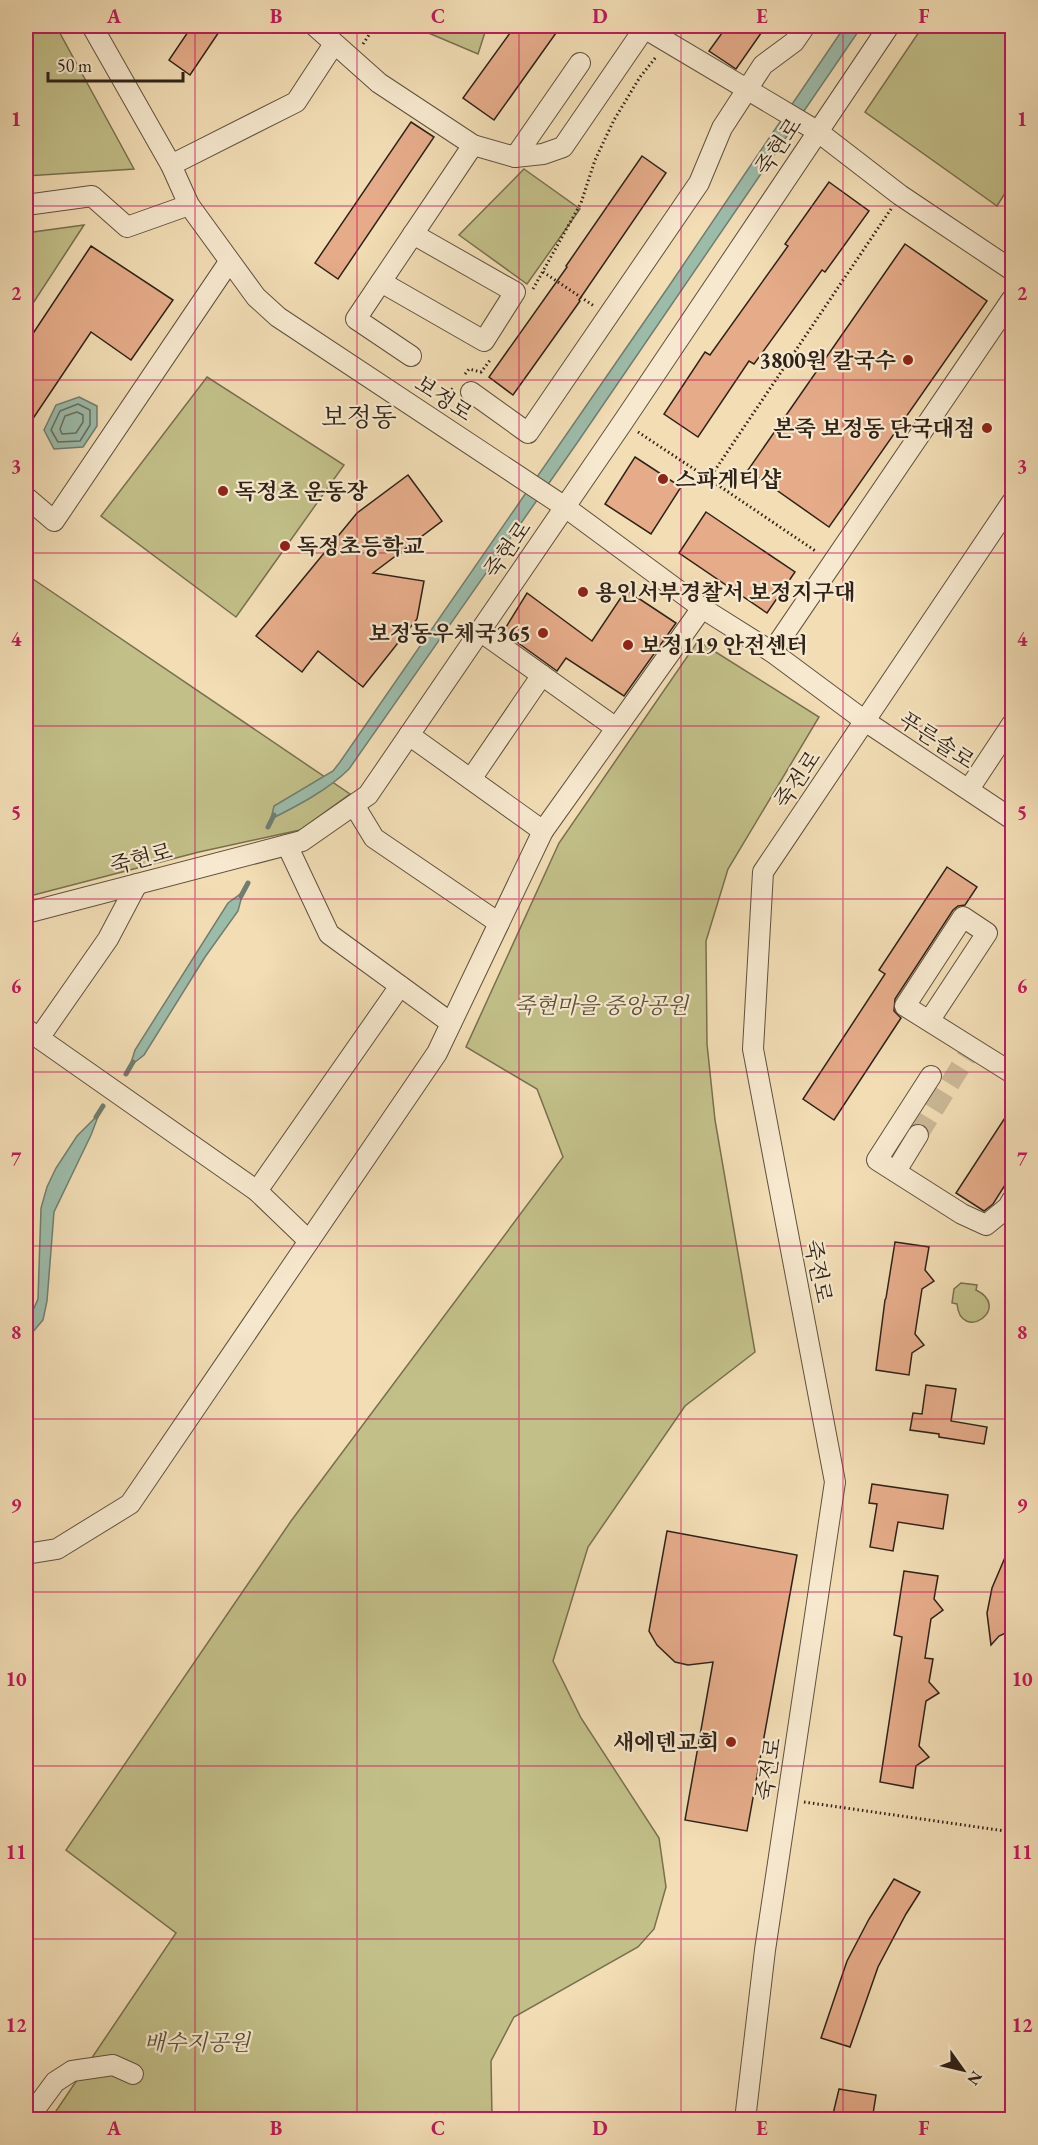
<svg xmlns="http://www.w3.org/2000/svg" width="1038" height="2145" font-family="'EB Garamond','Noto Serif KR',serif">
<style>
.green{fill:#c2bf88;stroke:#787050;stroke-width:1.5}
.water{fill:#9cbcaa;stroke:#707e70;stroke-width:1.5}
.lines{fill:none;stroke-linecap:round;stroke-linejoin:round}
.shore{stroke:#666f61;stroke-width:1.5}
.stream{stroke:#707e70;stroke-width:5}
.building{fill:#e6ac8a;stroke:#2f2218;stroke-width:1.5}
.minor-tunnel{stroke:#cbb896;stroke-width:20;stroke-dasharray:20 10;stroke-linecap:butt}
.minor-casing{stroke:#60513f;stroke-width:22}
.path{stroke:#2f2218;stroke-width:3;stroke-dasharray:1.5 3;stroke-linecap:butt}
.minor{stroke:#f7e9cf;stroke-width:20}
.grid{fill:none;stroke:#c2185b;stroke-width:1.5;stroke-opacity:0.55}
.poi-dot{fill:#8f2418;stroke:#f7e9cf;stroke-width:2}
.labels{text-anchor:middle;stroke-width:4.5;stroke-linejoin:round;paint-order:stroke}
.street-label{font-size:22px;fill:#2f2218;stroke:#f7e9cf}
.poi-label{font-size:22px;font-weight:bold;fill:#2f2218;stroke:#f7e9cf;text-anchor:start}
.park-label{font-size:22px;font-style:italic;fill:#5b513a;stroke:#f7e9cf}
.quarter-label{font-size:26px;fill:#2f2218;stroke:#f7e9cf}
.neatline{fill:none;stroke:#c2185b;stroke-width:2}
.grid-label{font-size:20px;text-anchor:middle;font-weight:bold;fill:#c2185b}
</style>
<rect width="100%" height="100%" fill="#f2ddb5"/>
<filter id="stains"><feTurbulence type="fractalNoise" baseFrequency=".00333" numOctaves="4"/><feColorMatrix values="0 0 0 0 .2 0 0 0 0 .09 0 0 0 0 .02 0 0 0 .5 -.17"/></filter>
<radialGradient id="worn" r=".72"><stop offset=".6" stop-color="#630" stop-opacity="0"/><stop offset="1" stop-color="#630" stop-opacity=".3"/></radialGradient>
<!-- green -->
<g class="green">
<polygon points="26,26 56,26 134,169 26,176"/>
<polygon points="412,26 487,26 478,54"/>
<polygon points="923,26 1003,26 1012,32 1012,182 997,206 865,112"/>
<polygon points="524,169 580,209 527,284 459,235"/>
<polygon points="84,225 26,314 26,233"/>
<polygon points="207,377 344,465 236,617 101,516"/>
<polygon points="30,577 350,794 300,830 199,852 26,897 26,583"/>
<polygon points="698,641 819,717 728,869 706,941 707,1044 715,1120 755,1352 685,1406 588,1547 553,1661 581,1718 659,1838 666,1887 654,1929 638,1947 514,2017 491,2061 492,2119 50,2120 176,1933 66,1850 291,1521 563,1157 537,1089 466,1047 559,843"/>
<path d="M 961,1283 L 977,1285 L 976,1290 C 1013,1308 961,1344 957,1304 L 952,1303 L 954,1289 Z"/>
</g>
<!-- water -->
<g class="water">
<path d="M 845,26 L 862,26 L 577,443 L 349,769 C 328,790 297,806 271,819 L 274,806 L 333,771 L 340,762 L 669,286 Z"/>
<polygon points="79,397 97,406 97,426 83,447 54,449 44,430 56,405"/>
<polygon points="243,892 238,911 205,957 144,1055 130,1066 135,1050 228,903"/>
<polygon points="99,1114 91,1135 54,1212 47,1301 43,1320 26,1340 26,1326 38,1299 41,1208 47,1187 56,1168 77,1136"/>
</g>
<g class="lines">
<!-- shore -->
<g class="shore">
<polygon points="78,404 90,410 90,425 80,441 58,442 51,430 60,411"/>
<polygon points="77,412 83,415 83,422 76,433 62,434 60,429 65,416"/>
</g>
<!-- stream -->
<g class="stream">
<polyline points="268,827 274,815"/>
<polyline points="241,896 248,883"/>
<polyline points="126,1074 133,1062"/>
<polyline points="96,1117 103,1106"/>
</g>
</g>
<!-- building -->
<g class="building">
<polygon points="192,26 223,26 190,75 169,60"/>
<polygon points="515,26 561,26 494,120 463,98"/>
<polygon points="727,26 766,26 736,69 709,51"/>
<polygon points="411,122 434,137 338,279 315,263"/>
<polygon points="642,156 666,173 579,300 580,301 513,395 489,377 567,267 566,266"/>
<polygon points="829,182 869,211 825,272 822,270 754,364 749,361 698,437 664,414 705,352 710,355 788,246 785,244"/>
<polygon points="905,244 987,301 829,527 748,470"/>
<polygon points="91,246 173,300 131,360 91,332 26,429 26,344"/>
<polygon points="635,457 681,487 651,534 605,504"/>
<polygon points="408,475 442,521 373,573 424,581 417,619 363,687 318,651 302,672 256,636 357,513"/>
<polygon points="706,512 795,572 767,613 679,553"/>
<polygon points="626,590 676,623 624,696 566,658 557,671 503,632 527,593 592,641"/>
<polygon points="947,867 977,887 965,905 958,906 953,910 895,999 894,1011 901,1018 834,1120 803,1099 885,974 879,970"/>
<polygon points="1012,1107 1012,1174 993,1204 984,1211 956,1193"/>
<polygon points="895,1242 929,1247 925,1270 934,1281 922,1289 915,1334 924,1345 912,1353 909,1375 876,1370 885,1300 886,1298"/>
<polygon points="926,1385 956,1389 951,1421 987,1427 984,1444 939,1437 939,1434 910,1430 913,1413 922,1414"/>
<polygon points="872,1484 948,1495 943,1529 898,1522 893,1551 870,1547 877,1504 869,1503"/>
<polygon points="667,1531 797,1555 747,1831 685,1820 713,1662 688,1665 675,1662 657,1645 649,1631"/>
<polygon points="1012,1541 1012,1630 999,1636 991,1645 987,1613 992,1588"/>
<polygon points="904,1571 938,1576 934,1599 943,1610 931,1619 925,1658 933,1659 929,1682 939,1693 926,1701 919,1746 929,1757 916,1766 913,1788 880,1782 902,1637 894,1635"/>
<polygon points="894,1879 920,1892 906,1914 878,1967 850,2047 821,2038 847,1961 869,1919"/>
<polygon points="839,2089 876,2095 872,2120 838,2120 838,2115 833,2114"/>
</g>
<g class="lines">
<!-- minor-tunnel -->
<polyline class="minor-tunnel" points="918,1135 972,1048"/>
<defs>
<g id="minor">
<polyline points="92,26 171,165 189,205 256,297 278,317 565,507 702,608 772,652 865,721 1012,819"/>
<polyline points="315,26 379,83 473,145 515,157 543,154 563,147 646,26"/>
<polyline points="644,28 817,131 900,195 1012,270"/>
<polyline points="515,157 580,63"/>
<polyline points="171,165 296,102 334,44"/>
<polyline points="26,205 92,196 127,227 189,205"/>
<polyline points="381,282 484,341 515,292 413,234"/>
<polyline points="411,356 356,319 473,145"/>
<polyline points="471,392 528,433 699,183 722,128 763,65 794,42 805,26"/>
<polyline points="26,497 54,521 229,262"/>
<polyline points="480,631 616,728"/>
<polyline points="772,652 1012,299"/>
<polyline points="409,735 543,831"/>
<polyline points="471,779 542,675"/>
<polyline points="969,789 1012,724"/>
<polyline points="354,805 374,838 499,923"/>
<polyline points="287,845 329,934 451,1023"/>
<polyline points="26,913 302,841 368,795 623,422 889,26"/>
<polyline points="929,1021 987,933 963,917 905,1006 1012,1073"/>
<polyline points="26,1029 257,1191 309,1241"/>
<polyline points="39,1038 108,939 137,884"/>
<polyline points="931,1076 877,1160 962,1214 986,1225 1008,1207 1012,1200"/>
<polyline points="896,1171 918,1135"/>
<polyline points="257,1191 400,986"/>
<polyline points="26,1554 57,1549 130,1504 437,1053 543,831 702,608"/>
<polyline points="27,2120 55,2082 72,2071 113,2065 133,2074"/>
<polyline points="745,2120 765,1950 835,1482 753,1049 763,872 1012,502"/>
</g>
</defs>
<!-- minor casing -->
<use href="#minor" class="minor-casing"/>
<!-- path -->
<g class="path">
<polyline points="363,44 375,26"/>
<polyline points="543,272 594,306"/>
<polyline points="533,289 581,203 595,160 614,120 640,77 656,57"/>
<polyline points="465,374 469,369 481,372 491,359"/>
<polyline points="441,404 453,388"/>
<polyline points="638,432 709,479 891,209"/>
<polyline points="709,479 817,552"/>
<polyline points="804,1802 1012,1832"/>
</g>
<!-- minor -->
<use href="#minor" class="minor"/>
</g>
<!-- grid -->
<path class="grid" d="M 195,26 L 195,2120M 357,26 L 357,2120M 519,26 L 519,2120M 681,26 L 681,2120M 843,26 L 843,2120M 26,206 L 1012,206M 26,380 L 1012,380M 26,553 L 1012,553M 26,726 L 1012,726M 26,899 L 1012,899M 26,1072 L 1012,1072M 26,1246 L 1012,1246M 26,1419 L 1012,1419M 26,1592 L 1012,1592M 26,1766 L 1012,1766M 26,1939 L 1012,1939"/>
<!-- markers -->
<g class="poi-dot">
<circle cx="908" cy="360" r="6"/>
<circle cx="987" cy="428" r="6"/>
<circle cx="663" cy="479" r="6"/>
<circle cx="223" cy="491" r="6"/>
<circle cx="285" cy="546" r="6"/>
<circle cx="583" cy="592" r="6"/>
<circle cx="543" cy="633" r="6"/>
<circle cx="628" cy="645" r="6"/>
<circle cx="731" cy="1742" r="6"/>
</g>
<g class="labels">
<!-- street labels -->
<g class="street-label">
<text transform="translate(778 146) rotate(-56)" y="8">죽현로</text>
<text transform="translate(444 398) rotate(33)" y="8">보정로</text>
<text transform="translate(507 549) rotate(-55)" y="8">죽현로</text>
<text transform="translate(937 740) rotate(33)" y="8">푸른솔로</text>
<text transform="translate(797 779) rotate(-56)" y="8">죽전로</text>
<text transform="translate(141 858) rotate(-15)" y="8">죽현로</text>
<text transform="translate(819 1271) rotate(79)" y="8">죽전로</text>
<text transform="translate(768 1769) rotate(-81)" y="8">죽전로</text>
</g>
<!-- poi labels -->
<g class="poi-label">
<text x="896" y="368" text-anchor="end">3800원 칼국수</text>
<text x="975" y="436" text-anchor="end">본죽 보정동 단국대점</text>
<text x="675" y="487">스파게티샵</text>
<text x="235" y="499">독정초 운동장</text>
<text x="297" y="554">독정초등학교</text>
<text x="595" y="600">용인서부경찰서 보정지구대</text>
<text x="531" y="641" text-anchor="end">보정동우체국365</text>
<text x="640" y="653">보정119 안전센터</text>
<text x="719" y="1750" text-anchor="end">새에덴교회</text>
</g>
<!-- park labels -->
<g class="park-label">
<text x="601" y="1013">죽현마을 중앙공원</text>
<text x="197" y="2050">배수지공원</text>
</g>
<!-- quarter labels -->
<g class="quarter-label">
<text x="359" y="426">보정동</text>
</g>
</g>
<!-- margin -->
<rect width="1038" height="2145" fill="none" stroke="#f2ddb5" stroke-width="66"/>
<!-- north arrow -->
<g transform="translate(963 2070) rotate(124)" stroke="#f7e9cf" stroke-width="4.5" paint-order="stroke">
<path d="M0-4.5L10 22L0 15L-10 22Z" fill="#2f2218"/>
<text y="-9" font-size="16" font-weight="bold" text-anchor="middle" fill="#2f2218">N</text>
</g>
<!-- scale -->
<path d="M48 72v9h135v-9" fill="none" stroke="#2f2218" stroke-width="3"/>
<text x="57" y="72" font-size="18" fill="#2f2218" stroke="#f7e9cf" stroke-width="4.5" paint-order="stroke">50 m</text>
<rect x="33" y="33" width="972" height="2079" class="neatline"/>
<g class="grid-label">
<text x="114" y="23">A</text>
<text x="276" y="23">B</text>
<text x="438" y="23">C</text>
<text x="600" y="23">D</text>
<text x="762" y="23">E</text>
<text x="924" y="23">F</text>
<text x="16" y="126">1</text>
<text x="1022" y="126">1</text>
<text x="16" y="300">2</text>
<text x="1022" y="300">2</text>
<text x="16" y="473">3</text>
<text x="1022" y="473">3</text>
<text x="16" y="646">4</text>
<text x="1022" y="646">4</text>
<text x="16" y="819">5</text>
<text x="1022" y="819">5</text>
<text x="16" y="993">6</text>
<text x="1022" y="993">6</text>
<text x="16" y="1166">7</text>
<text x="1022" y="1166">7</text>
<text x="16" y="1339">8</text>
<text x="1022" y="1339">8</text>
<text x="16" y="1512">9</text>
<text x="1022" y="1512">9</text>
<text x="16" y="1686">10</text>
<text x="1022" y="1686">10</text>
<text x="16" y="1859">11</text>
<text x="1022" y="1859">11</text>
<text x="16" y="2032">12</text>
<text x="1022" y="2032">12</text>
<text x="114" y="2135">A</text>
<text x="276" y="2135">B</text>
<text x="438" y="2135">C</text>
<text x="600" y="2135">D</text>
<text x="762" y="2135">E</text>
<text x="924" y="2135">F</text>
</g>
<rect width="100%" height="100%" filter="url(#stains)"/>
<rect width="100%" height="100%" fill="url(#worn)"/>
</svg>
